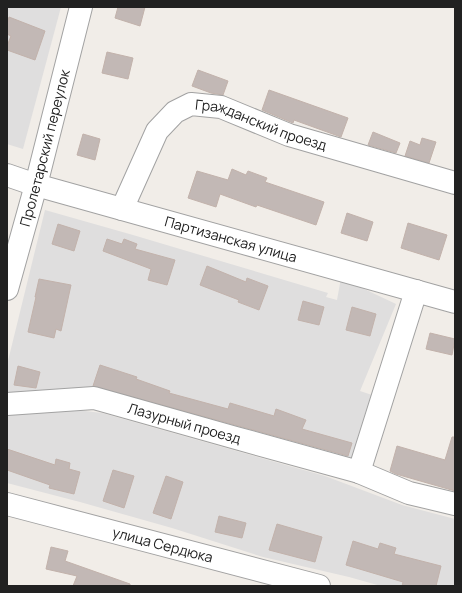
<svg xmlns="http://www.w3.org/2000/svg" width="462" height="593" font-family="Manrope,sans-serif">
<style>
.residential{fill:#dfdede}
.building{fill:#c2b8b5;stroke:#c2b2ab}
.lines{fill:none;stroke-linecap:round;stroke-linejoin:round}
.minor-casing{stroke:#a2a2a2;stroke-width:24}
.minor{stroke:#fff;stroke-width:22}
.labels{text-anchor:middle;stroke-width:3;stroke-linejoin:round;paint-order:stroke}
.street-label{font-size:14px;fill:#212121;stroke:#fff}
</style>
<rect width="100%" height="100%" fill="#f1ede8"/>
<!-- residential -->
<g class="residential">
<polygon points="7,7 61,7 23,149 7,144"/>
<polygon points="45,210 133,235 328,293 326,297 337,300 341,278 396,304 360,391 372,395 357,462 256,436 7,393 7,365"/>
<polygon points="52,407 102,413 325,476 402,505 455,519 455,586 381,586 349,577 263,557 172,528 80,502 7,483 7,411"/>
</g>
<!-- building -->
<g class="building">
<polygon points="118,7 145,7 140,26 115,18"/>
<polygon points="9,17 45,31 35,60 7,50 7,46 11,36 7,34 7,24"/>
<polygon points="107,52 133,58 128,79 102,73"/>
<polygon points="198,70 228,81 223,95 211,93 192,86"/>
<polygon points="269,90 348,118 341,137 294,120 293,123 262,110"/>
<polygon points="373,132 400,143 396,153 368,145"/>
<polygon points="83,134 100,139 95,160 77,155"/>
<polygon points="422,138 436,142 429,163 405,156 410,141 420,145"/>
<polygon points="232,169 246,175 248,171 267,178 265,182 324,202 316,225 257,205 256,207 220,194 216,207 188,198 197,171 228,180"/>
<polygon points="347,213 373,222 367,241 341,233"/>
<polygon points="408,223 447,235 439,260 401,248"/>
<polygon points="58,224 80,231 74,251 52,244"/>
<polygon points="107,239 122,244 124,239 137,244 135,249 175,260 167,285 148,280 151,269 103,251"/>
<polygon points="207,266 246,282 247,278 268,286 259,310 238,302 239,300 200,285"/>
<polygon points="39,279 71,285 61,331 56,329 54,338 28,332 36,297 35,297"/>
<polygon points="303,301 324,307 319,325 298,320"/>
<polygon points="352,307 376,314 370,336 346,330"/>
<polygon points="430,333 455,339 452,355 426,349"/>
<polygon points="100,365 137,377 136,379 170,391 169,393 228,409 230,403 274,416 276,409 306,420 302,429 352,443 348,456 93,386"/>
<polygon points="18,366 40,372 36,388 14,385"/>
<polygon points="452,437 455,437 455,491 396,474 390,471 397,446 445,460"/>
<polygon points="7,449 55,465 56,459 70,463 69,469 80,472 74,494 49,488 50,485 7,470"/>
<polygon points="113,470 134,476 124,508 103,501"/>
<polygon points="166,476 183,482 171,519 153,513"/>
<polygon points="219,516 246,523 242,538 215,532"/>
<polygon points="277,524 322,537 315,562 269,550"/>
<polygon points="353,541 378,549 380,543 396,548 394,554 441,566 436,586 402,586 403,582 346,565"/>
<polygon points="51,547 68,551 65,561 130,584 130,586 73,586 77,576 46,569"/>
</g>
<g class="lines">
<defs>
<g id="minor">
<path id="s1" d="M 7,175 L 36,185 L 455,302"/>
<path id="s2" d="M 122,209 L 157,131 L 175,112 L 191,104 L 221,107 L 289,135 L 455,183"/>
<path id="s3" d="M 7,289 L 36,185 L 81,7"/>
<path id="s4" d="M 7,404 L 94,398 L 236,438 L 359,472 L 409,493 L 455,504"/>
<polyline points="359,472 416,291"/>
<path id="s5" d="M 7,504 L 319,586"/>
</g>
</defs>
<!-- minor casing -->
<use href="#minor" class="minor-casing"/>
<!-- minor -->
<use href="#minor" class="minor"/>
</g>
<g class="labels">
<!-- street labels -->
<g class="street-label">
<text dy="5" stroke="none"><textPath href="#s2" startOffset="203">Гражданский проезд</textPath></text>
<text dy="5" stroke="none"><textPath href="#s3" startOffset="146">Пролетарский переулок</textPath></text>
<text dy="5" stroke="none"><textPath href="#s1" startOffset="233">Партизанская улица</textPath></text>
<text dy="5" stroke="none"><textPath href="#s4" startOffset="181">Лазурный проезд</textPath></text>
<text dy="5" stroke="none"><textPath href="#s5" startOffset="161">улица Сердюка</textPath></text>
</g>
</g>
<!-- border -->
<rect width="462" height="593" fill="none" stroke="#212121" stroke-width="16"/>
</svg>
